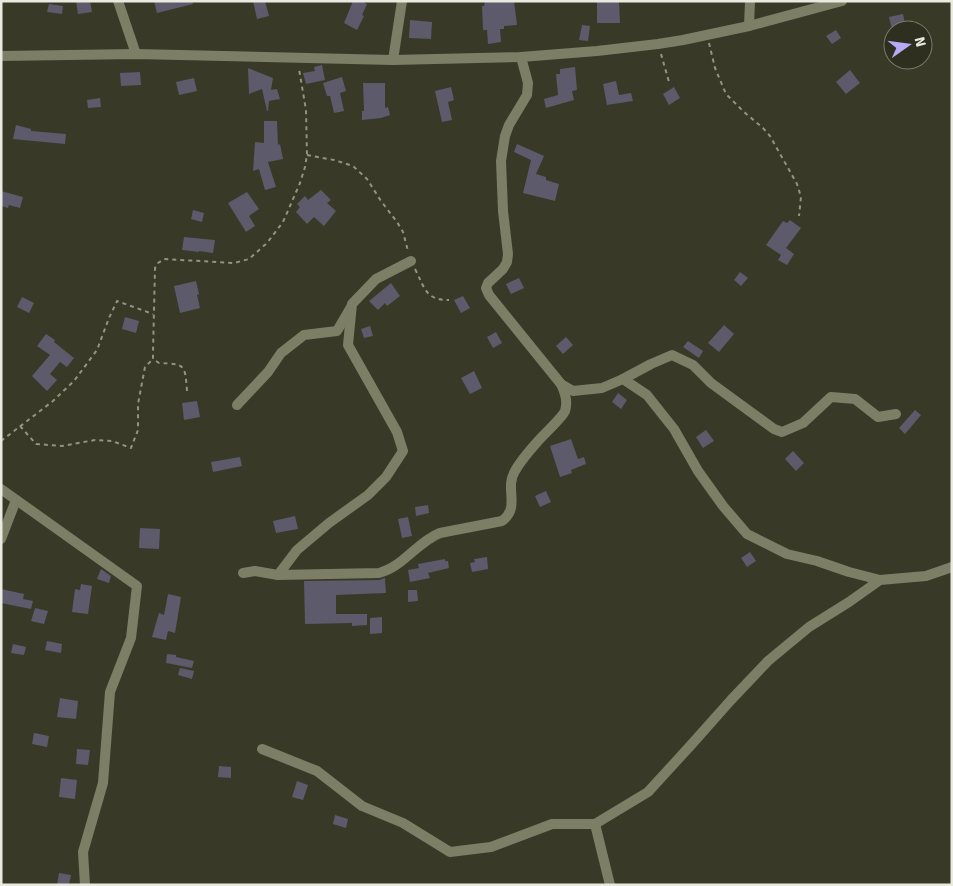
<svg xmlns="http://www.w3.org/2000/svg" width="953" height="886" font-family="Signika,sans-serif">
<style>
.building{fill:#5c5a6b}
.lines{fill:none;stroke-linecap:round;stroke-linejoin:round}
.path{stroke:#939386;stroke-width:2;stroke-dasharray:4 4;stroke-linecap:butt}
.minor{stroke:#7d7e66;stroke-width:10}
</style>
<rect width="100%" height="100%" fill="#393928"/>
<!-- building -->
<g class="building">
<polygon points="76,1 90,1 92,12 78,14"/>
<polygon points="154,1 192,1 193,4 157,13"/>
<polygon points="253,1 265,1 269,16 257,19"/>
<polygon points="353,1 362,1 367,4 362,15 364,16 357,30 344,23"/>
<polygon points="485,1 514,1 517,25 504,26 504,29 500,29 501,42 488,44 487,30 483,30 482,6 484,6"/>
<polygon points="597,1 619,1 620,23 597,23"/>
<polygon points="49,4 63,6 62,14 47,12"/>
<polygon points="903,14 906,29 892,30 889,17"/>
<polygon points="410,20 432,22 431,39 409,38"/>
<polygon points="582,25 590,26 588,41 579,40"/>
<polygon points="836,30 841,38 832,44 826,36"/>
<polygon points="322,65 325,80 306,84 303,73 315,71 314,67"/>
<polygon points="575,67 577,90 572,91 574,100 546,108 544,99 558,95 556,74 560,74 560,69"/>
<polygon points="248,68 273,78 271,90 277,89 280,99 269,101 268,111 267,111 262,89 249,94"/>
<polygon points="850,70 860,83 846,94 836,82"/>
<polygon points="140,72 141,85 121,86 120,73"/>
<polygon points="342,77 346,91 340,93 344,111 334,113 330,96 327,96 323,83"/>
<polygon points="194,78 197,91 179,95 176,82"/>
<polygon points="616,81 619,95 631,93 633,101 607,105 603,84"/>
<polygon points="363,83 385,83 385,108 388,107 390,115 381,118 362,120 362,111 364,111"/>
<polygon points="451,87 454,100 448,102 452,120 442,122 435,91"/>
<polygon points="674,87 680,98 669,105 663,94"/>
<polygon points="100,98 101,107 88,108 87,100"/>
<polygon points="264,121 277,121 278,145 280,144 283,159 268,162 276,187 265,190 259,169 253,171 255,142 264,143"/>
<polygon points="16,125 31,129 31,131 66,134 65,144 13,139"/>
<polygon points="517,144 544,156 536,174 546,177 546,180 559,184 555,201 523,193 531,160 514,152"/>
<polygon points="321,190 331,200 327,203 336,211 324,226 314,217 307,224 296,212 300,207 297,204 305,196 308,200"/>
<polygon points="1,191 23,197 20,208 9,205 8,208 1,206"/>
<polygon points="247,192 259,209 249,216 255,226 246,232 228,203"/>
<polygon points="193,210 204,213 202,222 191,219"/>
<polygon points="790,220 801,228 786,248 794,254 787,265 778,260 781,255 766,245 783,221 787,223"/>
<polygon points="184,237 215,240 213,253 199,251 199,252 182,250"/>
<polygon points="740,272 748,278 741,286 734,280"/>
<polygon points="519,278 524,288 511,294 506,284"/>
<polygon points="196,281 199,294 197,295 200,308 180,313 174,286"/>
<polygon points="391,283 400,296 387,306 385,303 378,310 369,301"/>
<polygon points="463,296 470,308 461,313 454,300"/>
<polygon points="22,297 34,303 29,313 17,307"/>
<polygon points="125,317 139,321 136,333 122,329"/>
<polygon points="724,325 734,334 719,352 708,343"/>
<polygon points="370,326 373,336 364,338 361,329"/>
<polygon points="496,332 502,343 493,348 487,337"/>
<polygon points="46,334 55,340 54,342 74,358 67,367 60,362 50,374 57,380 47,391 32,376 50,355 37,346"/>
<polygon points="566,337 573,345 563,354 556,346"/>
<polygon points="688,341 703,351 699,358 683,347"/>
<polygon points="474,371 482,388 470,394 461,378"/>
<polygon points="618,393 627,400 621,409 612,402"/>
<polygon points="197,401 200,417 184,420 182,403"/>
<polygon points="915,410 921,415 905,434 899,428"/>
<polygon points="706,430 714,441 703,448 696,437"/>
<polygon points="571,439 578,459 584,457 586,464 571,470 572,473 560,477 550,446"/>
<polygon points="793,451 804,463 796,471 785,459"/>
<polygon points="240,457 242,466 213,472 211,462"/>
<polygon points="546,491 551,502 540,507 535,496"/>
<polygon points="428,505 429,513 416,516 415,507"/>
<polygon points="295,516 298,529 276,533 273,521"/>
<polygon points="408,517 412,536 402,538 398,519"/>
<polygon points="140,528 160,529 159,549 139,548"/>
<polygon points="750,552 756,561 747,567 741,558"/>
<polygon points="487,557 488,569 472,572 470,563 475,562 474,559"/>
<polygon points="445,559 445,561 448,561 449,568 428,573 430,578 410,582 408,570 419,568 418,564"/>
<polygon points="101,569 111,576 109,583 97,579"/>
<polygon points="385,578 386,593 336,595 336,614 367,614 367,625 352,626 352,623 305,624 304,581 379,580"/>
<polygon points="81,584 92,586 88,614 72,612 75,589 80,590"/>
<polygon points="1,589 24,594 23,599 33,601 31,609 1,603"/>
<polygon points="408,590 417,590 418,601 408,602"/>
<polygon points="168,594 181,597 175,633 168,631 166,640 152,637 159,613 164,615"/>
<polygon points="35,608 48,611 44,624 31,621"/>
<polygon points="382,617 382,633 370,634 370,618"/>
<polygon points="47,641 62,644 61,653 45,650"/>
<polygon points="13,644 26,647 24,655 11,653"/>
<polygon points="167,654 176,655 176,657 194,661 192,668 166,663"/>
<polygon points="180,668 194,671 192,679 178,675"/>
<polygon points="60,698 78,701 76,719 57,717"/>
<polygon points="34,733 49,736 47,747 32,744"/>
<polygon points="77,749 90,750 88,765 76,764"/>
<polygon points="219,766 231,767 231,778 218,777"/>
<polygon points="61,778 77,780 75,799 59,797"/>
<polygon points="297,781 308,785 303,800 292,797"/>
<polygon points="335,815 348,819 346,828 333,824"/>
<polygon points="59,873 71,875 69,885 57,885"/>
</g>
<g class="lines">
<!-- path -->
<g class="path">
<polyline points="709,43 715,68 726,94 744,112 763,128 770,136 797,184 801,197 799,216"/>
<polyline points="661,54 669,82"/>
<polyline points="307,155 334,160 353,166 367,179 381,201 397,222 403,232 408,251"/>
<path d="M 415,269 C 425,288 425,300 449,300"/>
<path d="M 187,391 C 185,364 185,364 159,363 L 153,359 L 153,352 L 155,268 L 158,263 L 164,259 L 234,263 L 249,259 L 267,243 L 283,222 L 300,183 L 305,167 L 307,155 L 306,110 L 299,69"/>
<polyline points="20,426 36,444 62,446 95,440 112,441 131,448 138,430 138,404 145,367 153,359"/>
<polyline points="1,441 53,401 74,381 97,350 109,318 117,301 153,314"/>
</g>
<!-- minor -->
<g class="minor">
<polyline points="118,1 136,54"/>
<polyline points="749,26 750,1"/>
<polyline points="1,56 136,54 393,60 521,57 597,51 658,44 683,40 749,26 842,1"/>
<polyline points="393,60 402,1"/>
<polyline points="623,379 651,364 672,355 693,365 711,383 774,429 782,432 803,423 831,397 855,399 878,417 896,414"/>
<polyline points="561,384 573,391 602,388 623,379 647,395 674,429 698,471 723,506 747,534 787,554 817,561 849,572 880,580 926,576 952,567"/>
<polyline points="237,405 268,372 281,353 304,335 337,331 351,307"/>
<polyline points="1,489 137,586 131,638 110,692 103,783 83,852 85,885"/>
<polyline points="1,539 16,500"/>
<polyline points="243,573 255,571 278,575 297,550 329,523 368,495 386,477 403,451 397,432 348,345 352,304 376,279 411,261"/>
<path d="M 278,575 L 379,573 C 403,567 417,542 440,533 L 502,521 C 521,507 504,489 515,471 C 521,460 531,449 539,440 C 545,433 562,418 565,411 C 568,401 565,393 561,384 L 489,295 L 486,288 L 488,283 L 503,269 L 507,262 L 508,254 L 503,211 L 501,161 L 505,136 L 509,125 L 527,95 L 528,83 L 521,57"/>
<polyline points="262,749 317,771 362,806 403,823 450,852 491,847 552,824 595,824 610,885"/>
<polyline points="595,824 648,792 691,745 731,700 768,661 809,627 849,602 880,580"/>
</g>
</g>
<!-- border -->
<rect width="953" height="886" fill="none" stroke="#eaeae0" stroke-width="5"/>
<!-- north arrow -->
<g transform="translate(908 45) rotate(76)"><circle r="24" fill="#2e2f1f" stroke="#797a6c"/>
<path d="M0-4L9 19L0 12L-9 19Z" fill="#b7abf7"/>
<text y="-8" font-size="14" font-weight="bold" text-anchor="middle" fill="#eaeae0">N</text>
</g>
</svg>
